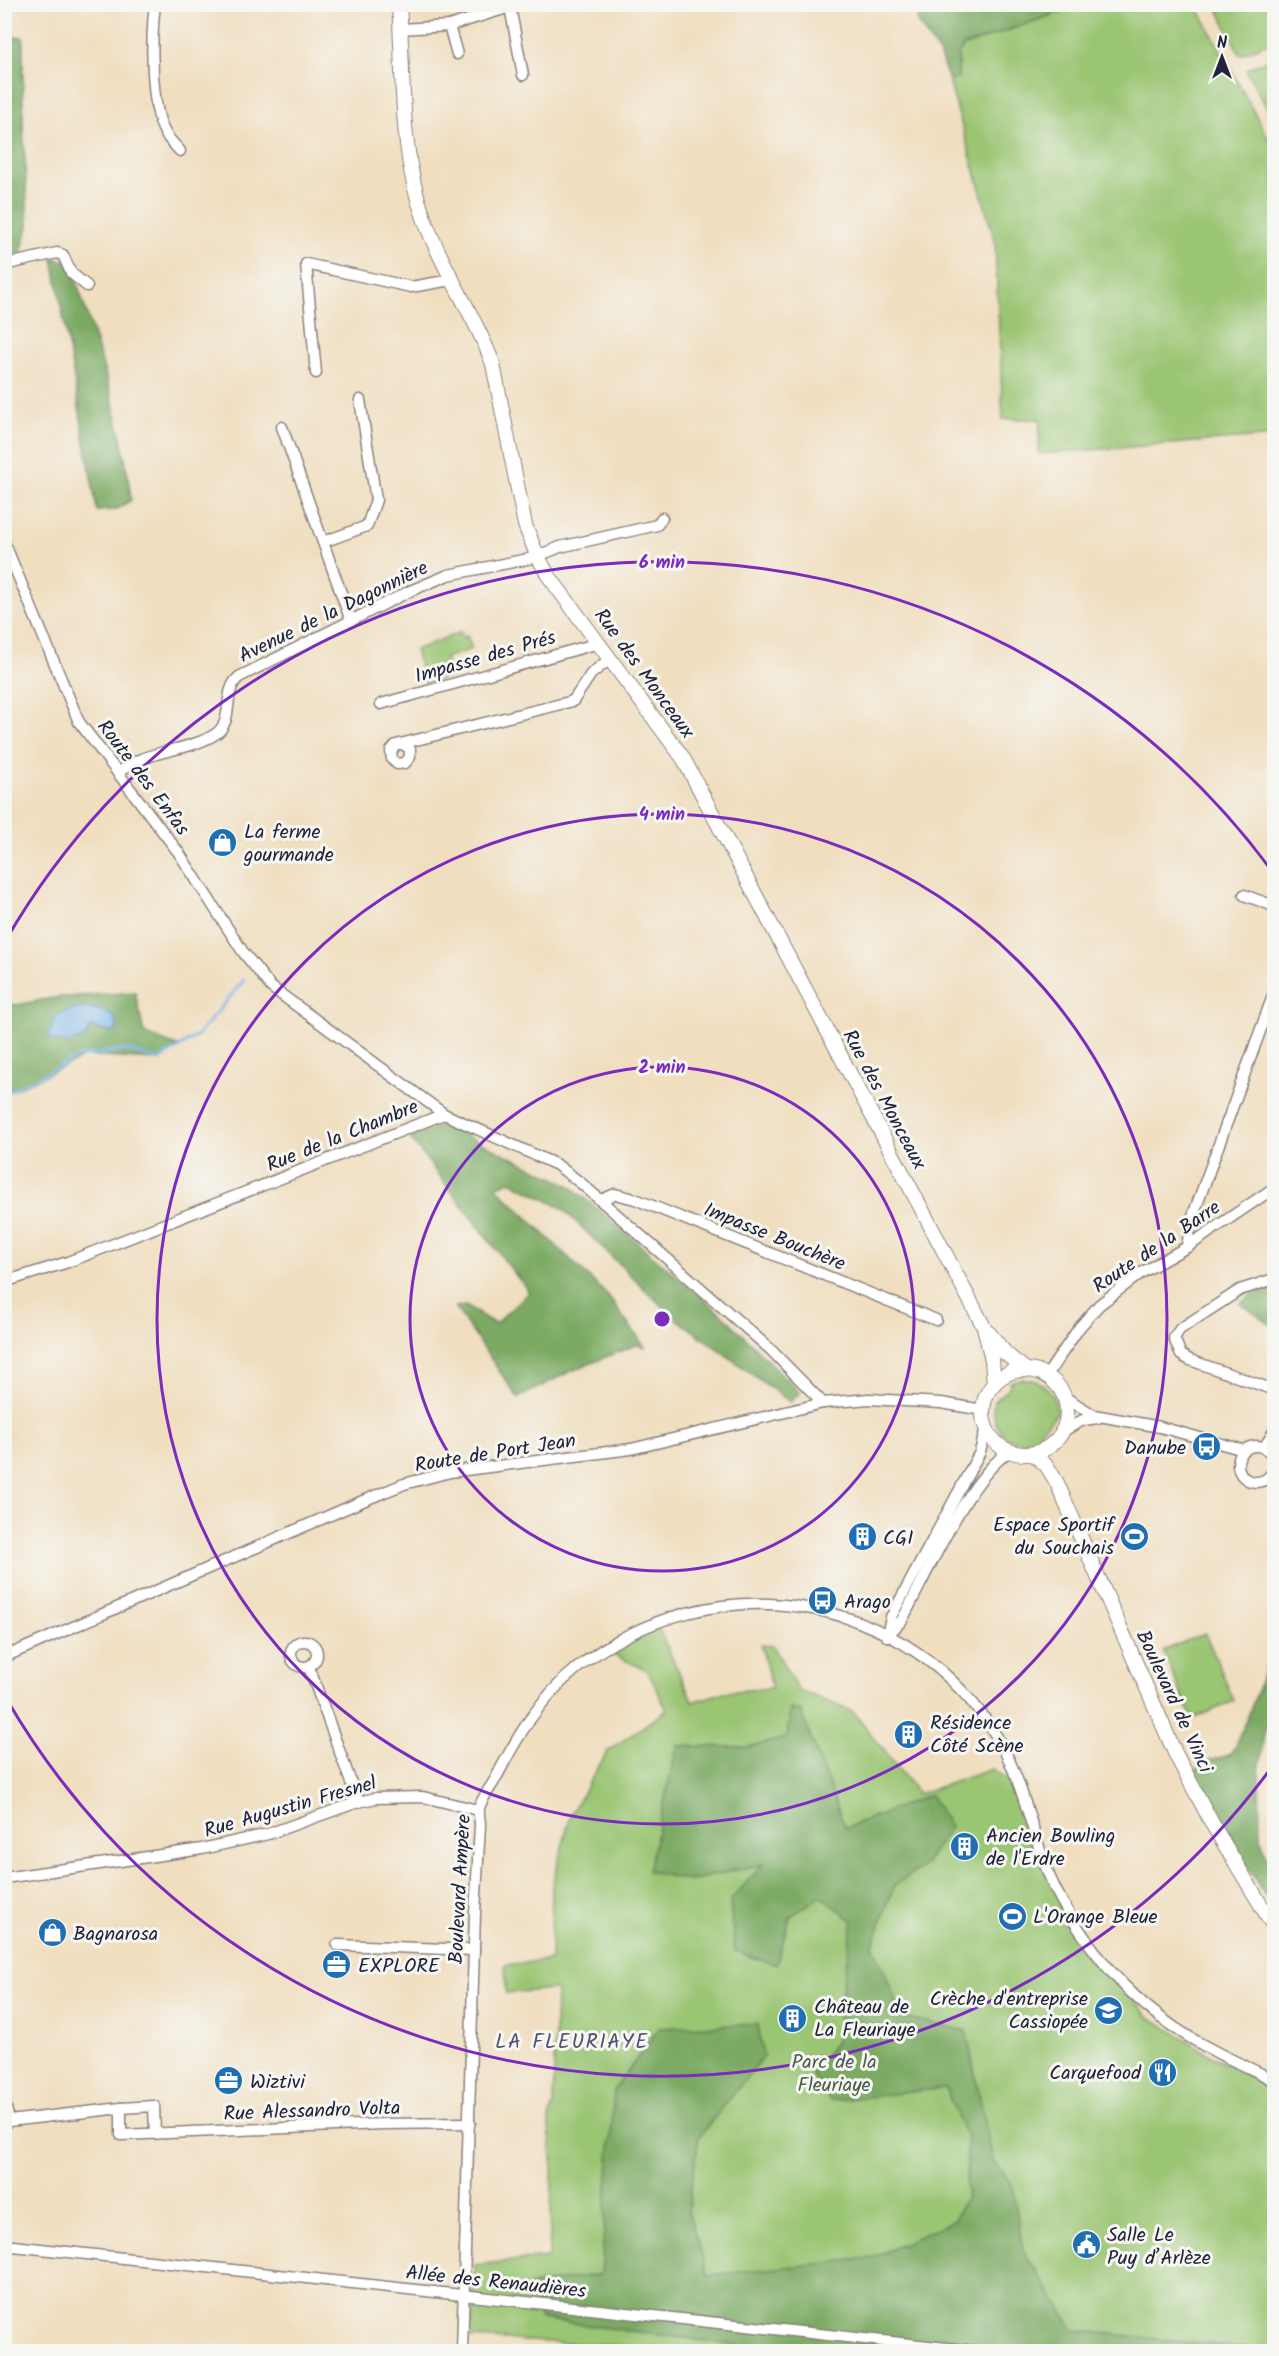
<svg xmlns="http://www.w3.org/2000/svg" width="1279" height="2356" font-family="Kalam,sans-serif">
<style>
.green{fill:#9ac572;stroke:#5e7456;stroke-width:1.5}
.forest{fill:#7baa64;stroke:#4e6650;stroke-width:1.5}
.water{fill:#77b4ea;stroke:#4c6b92;stroke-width:1.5}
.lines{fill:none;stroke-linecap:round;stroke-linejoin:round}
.stream{stroke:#77b4ea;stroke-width:3}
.minor-casing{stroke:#89807d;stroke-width:13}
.major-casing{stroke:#89807d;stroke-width:16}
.minor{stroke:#fff;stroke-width:10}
.major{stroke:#fff;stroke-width:14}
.ring{fill:none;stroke:#7b2cbf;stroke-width:3}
.labels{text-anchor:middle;stroke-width:6;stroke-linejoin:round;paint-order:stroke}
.street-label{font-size:20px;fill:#22223b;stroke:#f6f6f2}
.poi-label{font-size:20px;fill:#22223b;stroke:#f6f6f2;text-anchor:start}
.park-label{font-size:20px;fill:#4c5b4e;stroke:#f6f6f2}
.neighbourhood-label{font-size:21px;letter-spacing:1.5px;fill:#545172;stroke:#f6f6f2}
.centre{fill:#7b2cbf;stroke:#f6f6f2;stroke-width:3}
.ring-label{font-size:18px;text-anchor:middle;font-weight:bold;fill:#7b2cbf;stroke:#f6f6f2;stroke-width:6;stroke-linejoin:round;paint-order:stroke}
</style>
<rect width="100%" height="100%" fill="#f6f6f2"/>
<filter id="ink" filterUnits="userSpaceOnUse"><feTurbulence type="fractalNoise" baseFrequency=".0167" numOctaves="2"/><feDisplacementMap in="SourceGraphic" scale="12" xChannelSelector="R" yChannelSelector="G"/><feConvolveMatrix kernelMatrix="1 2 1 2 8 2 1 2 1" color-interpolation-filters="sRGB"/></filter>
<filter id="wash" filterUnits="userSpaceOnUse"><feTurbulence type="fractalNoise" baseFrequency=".008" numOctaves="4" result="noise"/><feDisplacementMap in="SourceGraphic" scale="24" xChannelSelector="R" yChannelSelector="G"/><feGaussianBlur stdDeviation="1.35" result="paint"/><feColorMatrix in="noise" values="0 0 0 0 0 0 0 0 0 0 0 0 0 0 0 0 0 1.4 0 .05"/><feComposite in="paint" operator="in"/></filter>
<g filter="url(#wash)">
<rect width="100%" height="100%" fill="#f0debf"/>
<!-- green -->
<g class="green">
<polygon points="1061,5 1196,5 1274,149 1274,436 1039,454 1040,419 1003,419 995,241 949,81 958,78 958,54 964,46 1062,11"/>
<polygon points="1216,5 1274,5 1274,40 1240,55"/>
<polygon points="1274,56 1274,121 1246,70"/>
<polygon points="461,632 462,637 467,636 472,649 445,658 450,677 425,683 415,650"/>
<path d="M 1019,1379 C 1041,1377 1057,1392 1057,1414 L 1040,1431 L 1039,1439 C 1012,1449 989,1430 994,1401 L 1009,1388 L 1010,1382 Z"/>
<path d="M 658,1628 L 693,1702 L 725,1692 L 772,1688 L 761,1645 L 773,1646 L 798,1690 L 854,1712 L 918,1794 L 992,1769 L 1013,1784 L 1079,1938 L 1148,2016 L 1221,2061 L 1274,2087 L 1274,2351 L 666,2352 L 659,2348 L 471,2338 L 475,2265 L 549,2257 C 550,2223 553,2188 552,2154 C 551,2135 545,2123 553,2105 L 556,1989 L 506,1993 L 505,1965 L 551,1960 L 552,1886 L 571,1813 L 608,1751 L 667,1710 L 647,1670 L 609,1653 Z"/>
<polygon points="1205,1633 1234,1701 1192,1719 1163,1651"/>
</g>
<!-- forest -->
<g class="forest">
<polygon points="949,5 1061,5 1063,11 964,46 958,54 958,78 949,81 939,53 919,25 916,13"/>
<polygon points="5,37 23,37 23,122 28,226 21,254 5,259"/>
<path d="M 53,258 L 70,262 C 96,340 122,418 131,500 L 115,510 L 97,511 Z"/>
<polygon points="135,992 144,1033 179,1047 159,1060 86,1056 5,1094 5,1003 16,1005 52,998"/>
<polygon points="444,1125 569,1185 726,1318 800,1393 790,1402 670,1314 562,1208 510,1181 496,1187 607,1295 645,1347 636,1345 569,1372 518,1398 455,1307 466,1306 495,1324 529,1292 410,1138"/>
<polygon points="1274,1287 1274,1327 1240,1303 1255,1293"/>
<path d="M 1274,1648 L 1274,1706 L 1264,1734 L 1259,1772 L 1260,1837 L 1274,1877 L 1274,1911 L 1194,1776 L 1199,1763 L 1230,1755 C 1250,1722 1257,1683 1274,1648 Z"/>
<polygon points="790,1709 801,1711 845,1828 930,1795 950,1827 925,1865 894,1886 873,1945 903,2017 966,2031 993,2161 1012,2184 1023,2250 1074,2330 1274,2351 780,2351 541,2319 529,2286 601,2274 614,2090 659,2028 758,2024 763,2057 699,2137 688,2211 708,2275 872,2258 955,2220 966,2196 967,2138 945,2088 830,2101 812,2074 837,2040 839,2009 853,1921 821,1896 790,1917 776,1965 735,1951 730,1901 763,1864 690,1881 648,1871 677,1746 748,1747 787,1738"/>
</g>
<!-- water -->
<path class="water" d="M 84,1008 L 102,1010 L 114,1017 L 118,1028 L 113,1033 L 91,1027 L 86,1037 C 72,1043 62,1045 48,1038 L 55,1018 L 70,1010 Z"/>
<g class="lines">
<!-- stream -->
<polyline class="stream" points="4,1094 79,1057 125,1050 159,1060 198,1035 244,980"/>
</g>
</g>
<g filter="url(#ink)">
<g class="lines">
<defs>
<g id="minor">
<path d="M 155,4 C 151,35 150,106 165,133 C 169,140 175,145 180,151"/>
<polyline points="449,26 457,54"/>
<polyline points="401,29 449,26 510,7 523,75"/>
<polyline points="4,265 57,253 63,255 71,273 87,286"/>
<polyline points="316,373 306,264 411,287 451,280"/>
<polyline points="282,427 351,621"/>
<polyline points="4,542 79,722 179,853 243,952 271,987 444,1114 557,1165 582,1184 770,1349 823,1403"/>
<polyline points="323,542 367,526 376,500 360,400"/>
<polyline points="381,704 599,643"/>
<polyline points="403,744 410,749 410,757 405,763 397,764 392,759 391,751 396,745 573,701 591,674 611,658"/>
<path d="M 118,773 C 145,749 184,753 214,735 C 236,722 221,692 239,677 L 410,591 L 448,575 L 533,558 L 560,547 L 657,525 L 662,518"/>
<polyline points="1244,895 1274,906"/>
<polyline points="601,1200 615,1194 635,1199 936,1320"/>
<polyline points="1187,1247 1191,1221 1274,993"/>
<polyline points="1274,1279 1240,1290 1180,1329 1174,1338 1181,1355 1190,1360 1274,1390"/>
<polyline points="4,1282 68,1262 444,1114"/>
<polyline points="1047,1375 1079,1328 1099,1305 1141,1273 1187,1247 1274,1188"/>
<polyline points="1066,1398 1094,1415 1160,1427 1244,1450"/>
<polyline points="1063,1431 1083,1420 1098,1418"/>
<circle cx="1256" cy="1464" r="18"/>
<polyline points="1264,1448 1274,1431"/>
<polyline points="887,1636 891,1617 980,1452 986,1427"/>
<path d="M 887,1636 L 902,1620 C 926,1576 969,1476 1010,1451"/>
<circle cx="304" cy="1654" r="13"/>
<polyline points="4,1657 365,1500 404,1484 450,1472 631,1449 823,1403 869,1399 941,1403 983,1410"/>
<polyline points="309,1667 358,1802"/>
<polyline points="4,1878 202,1849 268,1834 358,1802 376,1798 423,1797 478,1810"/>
<polyline points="337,1945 474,1950"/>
<polyline points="4,2099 9,2121 121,2108 121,2135 383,2124 470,2123"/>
<polyline points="121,2108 154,2106 155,2134"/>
<polyline points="4,2245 983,2352"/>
<path d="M 462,2352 L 475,1913 L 480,1825 C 480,1819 478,1813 479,1808 C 482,1798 491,1787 496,1778 C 517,1737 539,1699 576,1669 C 710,1560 911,1590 1000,1742 C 1022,1781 1031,1828 1047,1870 C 1059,1902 1079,1931 1100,1958 C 1132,1999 1172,2030 1218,2053 C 1237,2063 1256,2070 1274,2081"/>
</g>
<g id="major">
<path d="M 399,4 C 404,75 399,151 424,218 C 442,269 474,313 493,364 L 525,525 L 537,555 L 548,575 L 683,758 L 984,1327 L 992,1360 L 994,1383"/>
<polyline points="989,1333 1006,1354 1026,1370"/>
<circle cx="1025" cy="1412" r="42"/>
<polyline points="1033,1454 1047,1466 1057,1483 1176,1755 1214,1827 1274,1927"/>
</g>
</defs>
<!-- minor casing -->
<use href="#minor" class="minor-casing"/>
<!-- major casing -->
<use href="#major" class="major-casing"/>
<!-- minor -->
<use href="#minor" class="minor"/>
<!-- major -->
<use href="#major" class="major"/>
</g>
</g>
<!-- distance rings -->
<g class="ring">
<circle cx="662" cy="1319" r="252"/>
<circle cx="662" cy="1319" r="505"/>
<path d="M1274 1764A757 757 0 0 1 6 1698M6 940A757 757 0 0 1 1274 874"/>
</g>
<!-- icons -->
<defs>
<symbol id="shop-disc" viewBox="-11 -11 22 22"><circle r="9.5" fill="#1f6fb2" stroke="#f6f6f2"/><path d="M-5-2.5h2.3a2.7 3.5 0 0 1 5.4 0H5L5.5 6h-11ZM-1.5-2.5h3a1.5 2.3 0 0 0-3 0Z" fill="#fff"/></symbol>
<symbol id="bus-disc" viewBox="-11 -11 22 22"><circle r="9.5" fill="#1f6fb2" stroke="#f6f6f2"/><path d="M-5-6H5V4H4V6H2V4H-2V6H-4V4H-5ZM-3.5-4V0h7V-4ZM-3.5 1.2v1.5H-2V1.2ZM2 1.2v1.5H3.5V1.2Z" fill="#fff"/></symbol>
<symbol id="stadium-disc" viewBox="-11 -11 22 22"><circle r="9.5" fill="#1f6fb2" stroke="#f6f6f2"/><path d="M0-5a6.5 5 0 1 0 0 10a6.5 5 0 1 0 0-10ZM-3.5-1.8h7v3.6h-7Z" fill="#fff"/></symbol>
<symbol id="building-disc" viewBox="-11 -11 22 22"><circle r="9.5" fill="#1f6fb2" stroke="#f6f6f2"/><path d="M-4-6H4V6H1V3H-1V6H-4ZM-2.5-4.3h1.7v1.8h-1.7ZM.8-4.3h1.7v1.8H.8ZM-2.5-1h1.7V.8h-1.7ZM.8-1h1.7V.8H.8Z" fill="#fff"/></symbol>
<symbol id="office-disc" viewBox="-11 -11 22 22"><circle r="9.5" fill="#1f6fb2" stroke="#f6f6f2"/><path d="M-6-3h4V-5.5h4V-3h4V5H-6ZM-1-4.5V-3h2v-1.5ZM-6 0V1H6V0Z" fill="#fff"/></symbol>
<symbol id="school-disc" viewBox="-11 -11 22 22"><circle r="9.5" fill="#1f6fb2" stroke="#f6f6f2"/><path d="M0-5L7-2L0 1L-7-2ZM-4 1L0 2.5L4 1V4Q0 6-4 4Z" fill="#fff"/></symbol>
<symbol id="restaurant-disc" viewBox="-11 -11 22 22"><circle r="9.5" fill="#1f6fb2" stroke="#f6f6f2"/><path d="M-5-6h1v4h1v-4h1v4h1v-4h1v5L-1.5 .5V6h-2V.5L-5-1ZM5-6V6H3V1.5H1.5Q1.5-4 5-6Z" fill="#fff"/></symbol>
<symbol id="civic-disc" viewBox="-11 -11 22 22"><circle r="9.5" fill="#1f6fb2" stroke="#f6f6f2"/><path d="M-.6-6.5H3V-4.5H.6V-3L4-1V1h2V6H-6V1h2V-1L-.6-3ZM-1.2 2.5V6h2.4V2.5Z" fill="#fff"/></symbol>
</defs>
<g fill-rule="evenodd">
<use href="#shop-disc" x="206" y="826" width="33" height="33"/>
<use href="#bus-disc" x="1190" y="1430" width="33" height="33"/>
<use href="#stadium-disc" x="1118" y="1520" width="33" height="33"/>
<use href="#building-disc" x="846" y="1520" width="33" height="33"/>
<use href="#bus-disc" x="806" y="1584" width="33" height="33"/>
<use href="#building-disc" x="892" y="1718" width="33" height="33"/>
<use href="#building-disc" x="948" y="1830" width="33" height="33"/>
<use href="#stadium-disc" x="996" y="1900" width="33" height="33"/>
<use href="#shop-disc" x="36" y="1916" width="33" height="33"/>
<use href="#office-disc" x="320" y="1948" width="33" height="33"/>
<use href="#school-disc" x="1092" y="1994" width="33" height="33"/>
<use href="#building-disc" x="776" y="2002" width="33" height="33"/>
<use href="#restaurant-disc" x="1146" y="2056" width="33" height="33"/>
<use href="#office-disc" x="212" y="2064" width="33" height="33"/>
<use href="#civic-disc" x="1070" y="2228" width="33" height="33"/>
</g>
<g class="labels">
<!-- street labels -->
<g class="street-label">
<text transform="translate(333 611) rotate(-26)" y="7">Avenue de la Dagonnière</text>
<text transform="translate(485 656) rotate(-16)" y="7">Impasse des Prés</text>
<text transform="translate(645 673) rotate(54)" y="7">Rue des Monceaux</text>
<text transform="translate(144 777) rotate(53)" y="7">Route des Enfas</text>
<text transform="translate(885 1099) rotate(62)" y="7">Rue des Monceaux</text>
<text transform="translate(342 1135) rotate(-22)" y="7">Rue de la Chambre</text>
<text transform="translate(775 1236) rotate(22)" y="7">Impasse Bouchère</text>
<text transform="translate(1156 1246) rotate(-34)" y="7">Route de la Barre</text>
<text transform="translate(495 1452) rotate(-9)" y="7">Route de Port Jean</text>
<text transform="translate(1175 1701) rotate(65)" y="7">Boulevard de Vinci</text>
<text transform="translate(290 1806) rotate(-16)" y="7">Rue Augustin Fresnel</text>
<text transform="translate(459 1889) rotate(-87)" y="7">Boulevard Ampère</text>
<text transform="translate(312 2110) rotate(-2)" y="7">Rue Alessandro Volta</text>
<text transform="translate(496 2281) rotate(6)" y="7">Allée des Renaudières</text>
</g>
<!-- poi labels -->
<g class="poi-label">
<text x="244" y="838">La ferme<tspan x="244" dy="23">gourmande</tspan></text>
<text x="1186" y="1454" text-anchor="end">Danube</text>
<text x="1114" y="1531" text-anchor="end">Espace Sportif<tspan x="1114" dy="23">du Souchais</tspan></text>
<text x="883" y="1544">CGI</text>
<text x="844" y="1608">Arago</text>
<text x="930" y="1729">Résidence<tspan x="930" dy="23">Côté Scène</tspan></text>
<text x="986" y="1842">Ancien Bowling<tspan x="986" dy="23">de l'Erdre</tspan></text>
<text x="1033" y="1923">L'Orange Bleue</text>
<text x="73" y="1940">Bagnarosa</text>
<text x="358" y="1972">EXPLORE</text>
<text x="1088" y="2005" text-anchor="end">Crèche d'entreprise<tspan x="1088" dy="23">Cassiopée</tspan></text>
<text x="814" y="2013">Château de<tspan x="814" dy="23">La Fleuriaye</tspan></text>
<text x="1141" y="2079" text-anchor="end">Carquefood</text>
<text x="250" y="2088">Wiztivi</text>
<text x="1107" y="2241">Salle Le<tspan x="1107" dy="23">Puy d’Arlèze</tspan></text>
</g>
<!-- park labels -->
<g class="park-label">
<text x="834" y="2068">Parc de la<tspan x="834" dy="23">Fleuriaye</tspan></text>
</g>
<!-- neighbourhood labels -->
<g class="neighbourhood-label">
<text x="572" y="2048">LA FLEURIAYE</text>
</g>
</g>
<circle cx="662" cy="1319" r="9" class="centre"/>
<g class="ring-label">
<text x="662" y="568">6 min</text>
<text x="662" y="820">4 min</text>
<text x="662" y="1073">2 min</text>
</g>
<!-- margin -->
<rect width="1279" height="2356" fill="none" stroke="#f6f6f2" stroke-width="24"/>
<!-- north arrow -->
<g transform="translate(1222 57)" stroke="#f6f6f2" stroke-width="4.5" paint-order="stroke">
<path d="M0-4.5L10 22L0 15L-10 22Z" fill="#22223b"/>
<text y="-9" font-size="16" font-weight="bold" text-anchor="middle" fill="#22223b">N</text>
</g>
</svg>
